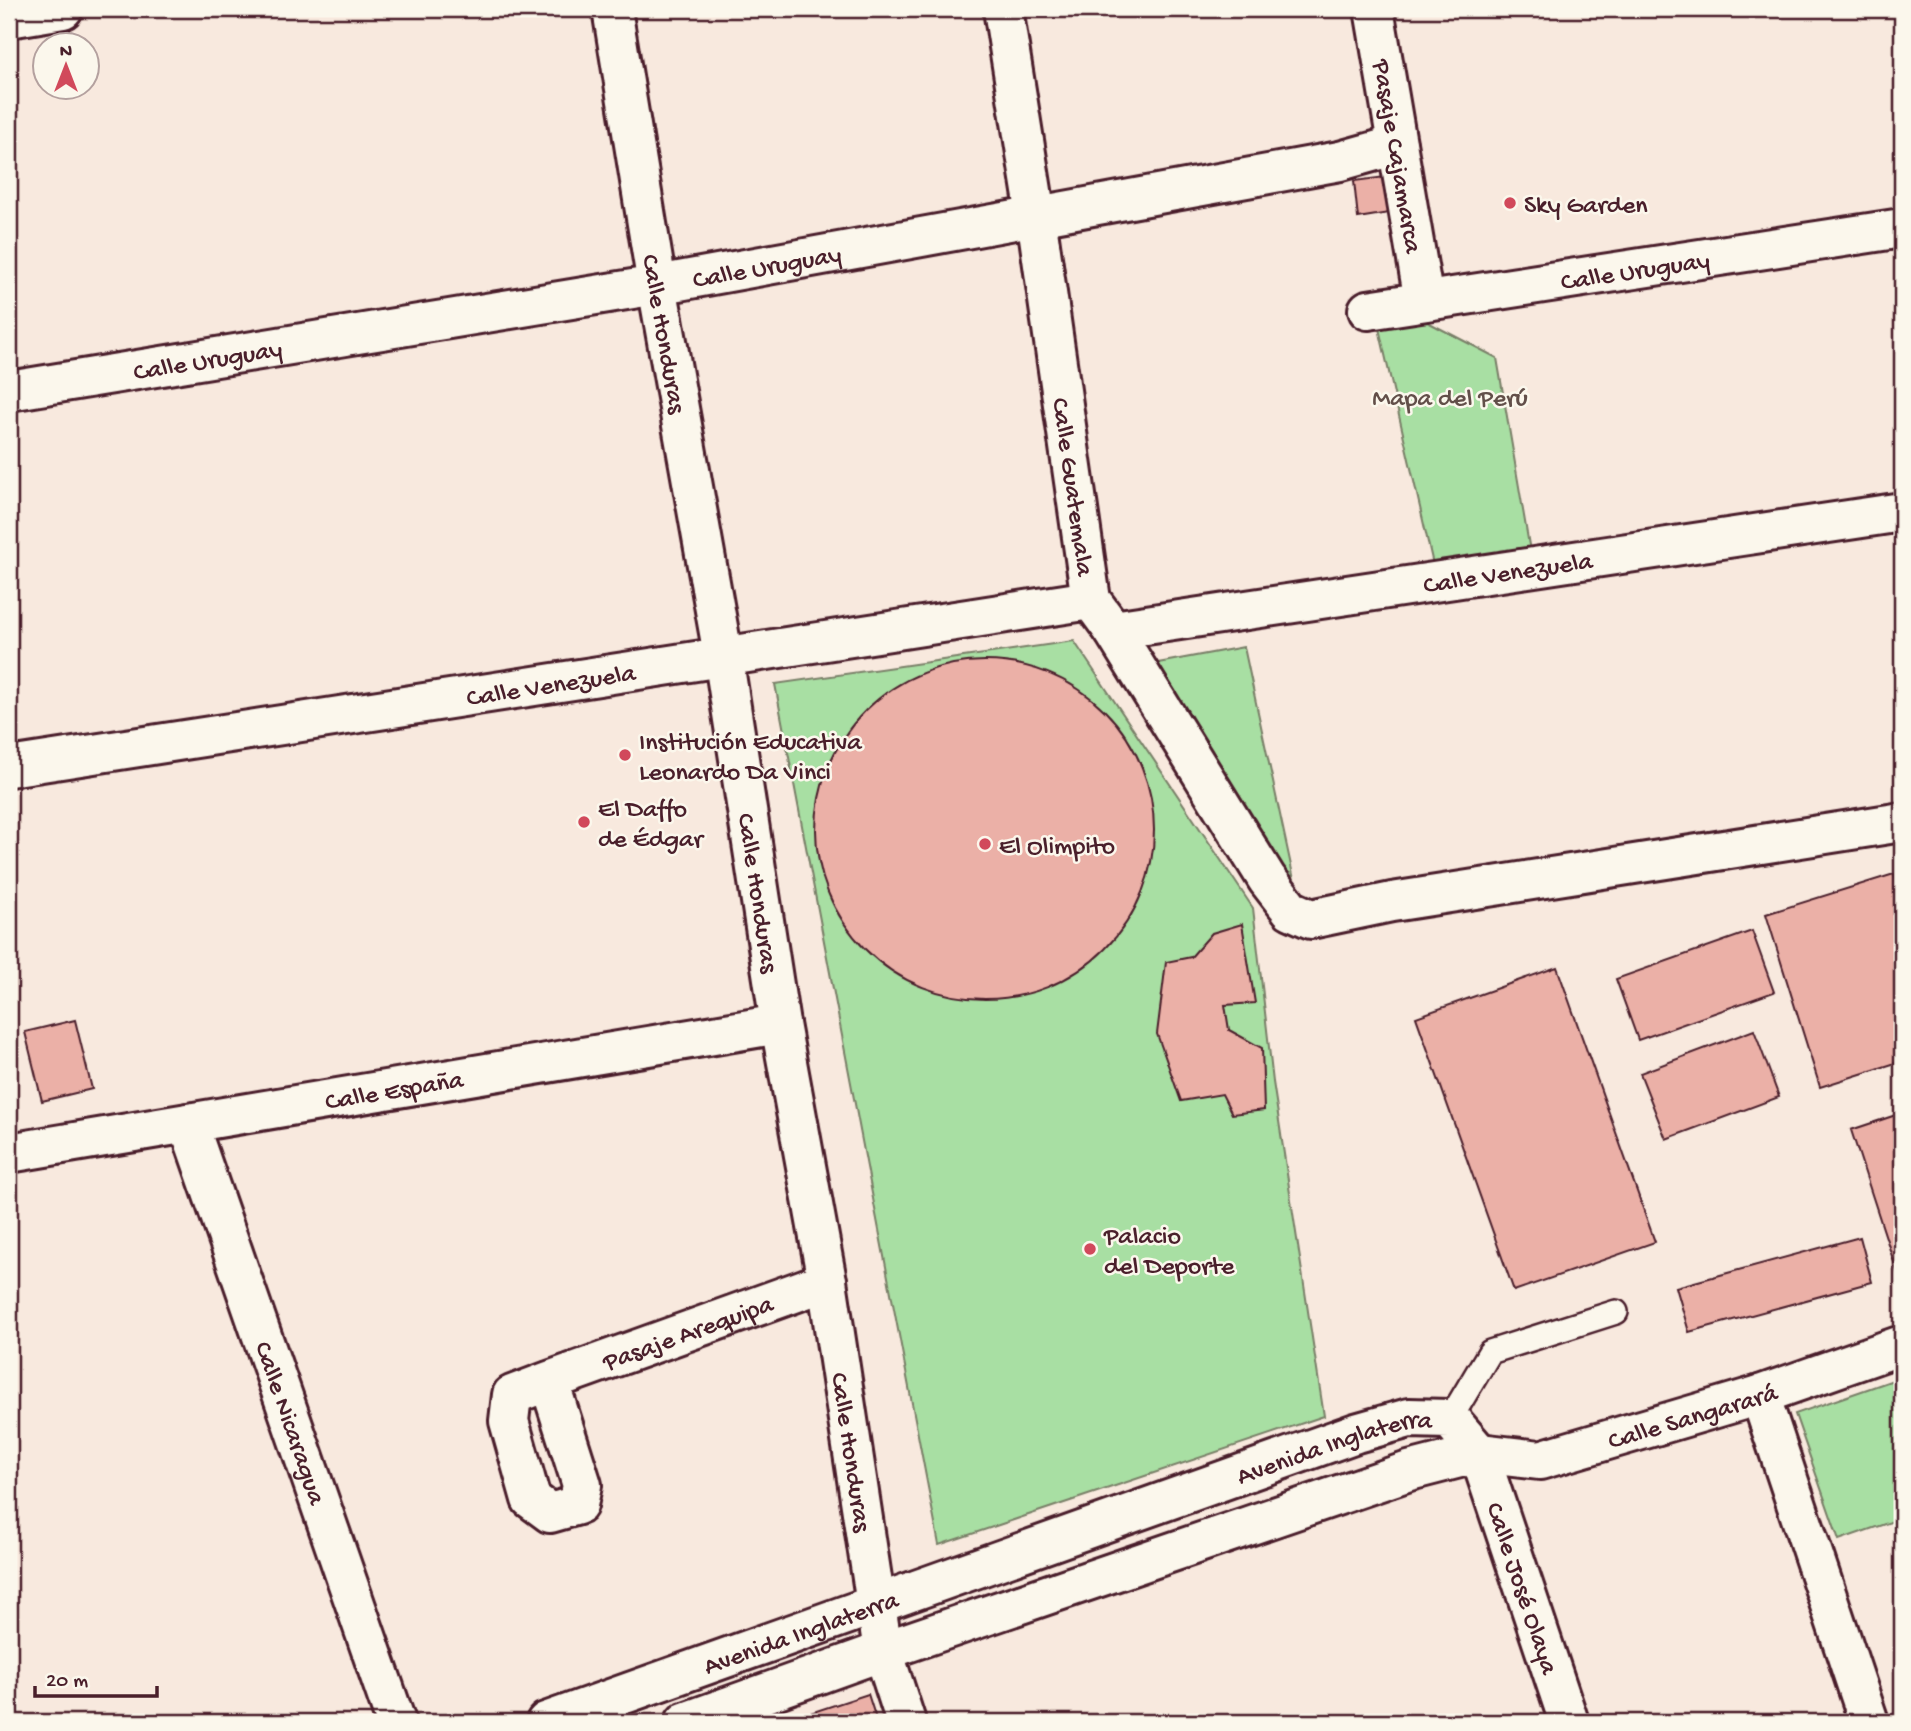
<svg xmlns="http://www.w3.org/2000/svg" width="1911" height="1731" font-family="'Gochi Hand',sans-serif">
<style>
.green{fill:#a8dfa3;stroke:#797f67;stroke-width:2}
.building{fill:#ebb0a7;stroke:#4a1f2b;stroke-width:2}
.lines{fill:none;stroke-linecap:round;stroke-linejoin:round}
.service-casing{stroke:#4a1f2b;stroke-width:28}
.minor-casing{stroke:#4a1f2b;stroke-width:44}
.tertiary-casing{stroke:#4a1f2b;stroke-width:44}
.secondary-casing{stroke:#4a1f2b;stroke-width:44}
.service{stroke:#fbf7ec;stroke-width:23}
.minor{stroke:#fbf7ec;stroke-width:38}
.tertiary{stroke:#fbf7ec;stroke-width:38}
.secondary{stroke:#fbf7ec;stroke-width:38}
.poi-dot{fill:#d1495b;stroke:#fbf7ec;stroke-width:2.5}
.labels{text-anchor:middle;stroke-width:5;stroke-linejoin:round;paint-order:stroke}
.street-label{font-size:26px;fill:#4a1f2b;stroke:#fbf7ec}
.poi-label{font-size:26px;fill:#4a1f2b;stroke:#fbf7ec;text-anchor:start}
.park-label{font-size:26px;fill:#624f49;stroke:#fbf7ec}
</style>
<rect width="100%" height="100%" fill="#f8e9de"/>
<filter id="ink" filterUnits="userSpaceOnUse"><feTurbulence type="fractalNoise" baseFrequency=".0143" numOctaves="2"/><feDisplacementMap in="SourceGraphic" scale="14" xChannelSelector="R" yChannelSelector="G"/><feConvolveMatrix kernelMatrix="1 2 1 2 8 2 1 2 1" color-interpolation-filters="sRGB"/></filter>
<g filter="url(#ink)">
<!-- green -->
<g class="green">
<polygon points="1418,317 1497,358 1531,557 1435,573 1378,324"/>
<polygon points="1074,641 1253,908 1273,1082 1324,1416 939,1545 775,684"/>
<polygon points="1244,647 1296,889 1275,861 1158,663"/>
<polygon points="1902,1377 1902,1518 1839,1540 1795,1414"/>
</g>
<!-- building -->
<g class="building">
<polygon points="1385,177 1389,213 1358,218 1354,181"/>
<circle cx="985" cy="830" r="169"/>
<polygon points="1894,874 1902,902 1902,1061 1820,1087 1766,914"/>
<polygon points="1242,924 1255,1003 1225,1005 1229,1030 1262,1048 1264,1110 1232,1114 1222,1094 1181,1101 1157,1034 1166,962 1191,957 1212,933"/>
<polygon points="1752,931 1774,992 1638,1040 1616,979"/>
<polygon points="1557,967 1655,1242 1514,1291 1416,1017"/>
<polygon points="75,1020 92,1089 42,1101 25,1032"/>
<polygon points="1754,1030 1779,1097 1666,1139 1640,1073"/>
<polygon points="1902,1113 1902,1284 1901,1284 1851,1130"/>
<polygon points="1860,1237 1872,1282 1689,1332 1676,1287"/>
<polygon points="868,1694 877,1722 814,1722 810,1713"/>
</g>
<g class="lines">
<defs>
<polyline id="service" points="1450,1419 1490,1352 1616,1312"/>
<g id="minor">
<path id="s1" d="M 612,9 L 657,285 L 723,655 L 780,1024 L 827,1281 L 883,1651 L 906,1722"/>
<path id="s2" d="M 1003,9 L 1036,216 L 1091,600 L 1113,630 L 1267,879 L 1291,910 L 1311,919 L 1392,902 L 1902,822"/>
<path id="s3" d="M 1374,9 L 1424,301"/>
<polyline points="9,18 63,9"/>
<path id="s4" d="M 1368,310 L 1902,228"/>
<path id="s5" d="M 9,391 L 657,285 L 1340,161 L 1397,145"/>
<path id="s6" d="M 1113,630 L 1902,512"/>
<path id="s7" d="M 9,767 L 1091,600"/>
<path id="s8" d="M 188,1123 L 396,1722"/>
<path id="s9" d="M 9,1153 L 780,1024"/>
<path id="s10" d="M 549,1381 L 582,1485 L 578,1505 L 550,1513 L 531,1499 L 509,1421 L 512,1395 L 549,1381 L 827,1281"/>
<polyline points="1760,1395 1869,1722"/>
<path id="s11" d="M 1479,1453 L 1569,1722"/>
</g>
<g id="tertiary">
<path id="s12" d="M 1479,1453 L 1540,1460 L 1760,1395 L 1902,1345"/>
</g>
<g id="secondary">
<path id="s13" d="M 546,1722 L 1356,1433 L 1409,1418 L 1450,1419 L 1479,1453 L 1409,1471 L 883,1651 L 685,1722"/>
</g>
</defs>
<!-- service casing -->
<use href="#service" class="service-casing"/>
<!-- minor casing -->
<use href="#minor" class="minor-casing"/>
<!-- tertiary casing -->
<use href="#tertiary" class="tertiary-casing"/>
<!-- secondary casing -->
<use href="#secondary" class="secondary-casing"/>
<!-- service -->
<use href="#service" class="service"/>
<!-- minor -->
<use href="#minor" class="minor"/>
<!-- tertiary -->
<use href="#tertiary" class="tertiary"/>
<!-- secondary -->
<use href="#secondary" class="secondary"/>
</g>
</g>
<!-- markers -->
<g class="poi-dot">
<circle cx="1510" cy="203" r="7"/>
<circle cx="625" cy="755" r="7"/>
<circle cx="584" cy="822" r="7"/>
<circle cx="985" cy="844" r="7"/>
<circle cx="1090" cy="1249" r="7"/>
</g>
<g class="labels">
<!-- street labels -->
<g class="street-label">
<text dy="9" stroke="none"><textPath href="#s3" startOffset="149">Pasaje Cajamarca</textPath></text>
<text dy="9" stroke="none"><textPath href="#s5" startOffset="768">Calle Uruguay</textPath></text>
<text dy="9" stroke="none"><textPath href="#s4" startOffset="270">Calle Uruguay</textPath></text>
<text dy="9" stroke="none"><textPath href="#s1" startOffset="329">Calle Honduras</textPath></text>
<text dy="9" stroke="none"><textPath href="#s5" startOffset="201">Calle Uruguay</textPath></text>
<text dy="9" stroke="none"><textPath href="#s2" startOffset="483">Calle Guatemala</textPath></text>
<text dy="9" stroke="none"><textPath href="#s6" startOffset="399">Calle Venezuela</textPath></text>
<text dy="9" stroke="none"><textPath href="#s7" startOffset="548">Calle Venezuela</textPath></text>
<text dy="9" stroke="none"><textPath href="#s1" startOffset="896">Calle Honduras</textPath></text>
<text dy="9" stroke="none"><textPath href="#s9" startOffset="390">Calle España</textPath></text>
<text dy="9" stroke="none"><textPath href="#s10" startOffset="476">Pasaje Arequipa</textPath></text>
<text dy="9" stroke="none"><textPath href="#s12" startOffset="220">Calle Sangarará</textPath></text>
<text dy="9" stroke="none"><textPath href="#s8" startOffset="317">Calle Nicaragua</textPath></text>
<text dy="9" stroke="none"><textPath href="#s13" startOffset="836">Avenida Inglaterra</textPath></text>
<text dy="9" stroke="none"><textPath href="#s1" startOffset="1463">Calle Honduras</textPath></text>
<text dy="9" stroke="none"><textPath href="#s11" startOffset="142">Calle José Olaya</textPath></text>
<text dy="9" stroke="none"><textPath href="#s13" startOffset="270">Avenida Inglaterra</textPath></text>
</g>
<!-- poi labels -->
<g class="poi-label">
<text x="1524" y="212">Sky Garden</text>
<text x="639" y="749">Institución Educativa<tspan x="639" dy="30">Leonardo Da Vinci</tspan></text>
<text x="598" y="816">El Daffo<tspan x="598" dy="30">de Édgar</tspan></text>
<text x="999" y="853">El Olimpito</text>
<text x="1104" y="1243">Palacio<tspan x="1104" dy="30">del Deporte</tspan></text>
</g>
<!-- park labels -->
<g class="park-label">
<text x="1450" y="405">Mapa del Perú</text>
</g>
</g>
<!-- margin -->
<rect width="1911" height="1731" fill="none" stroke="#fbf7ec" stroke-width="35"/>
<rect x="18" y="18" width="1876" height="1696" fill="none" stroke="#4a1f2b" stroke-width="2.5" filter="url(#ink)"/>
<!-- north arrow -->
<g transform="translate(66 66)"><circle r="33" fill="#fbf7ec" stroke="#b4a19f" stroke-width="2"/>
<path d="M0-5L12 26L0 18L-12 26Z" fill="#d1495b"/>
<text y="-10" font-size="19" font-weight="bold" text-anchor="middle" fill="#4a1f2b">N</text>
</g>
<!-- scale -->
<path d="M35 1686v10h122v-10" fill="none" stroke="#4a1f2b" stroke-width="3.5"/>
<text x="46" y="1686" font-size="21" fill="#4a1f2b" stroke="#fbf7ec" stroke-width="5" paint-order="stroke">20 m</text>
</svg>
